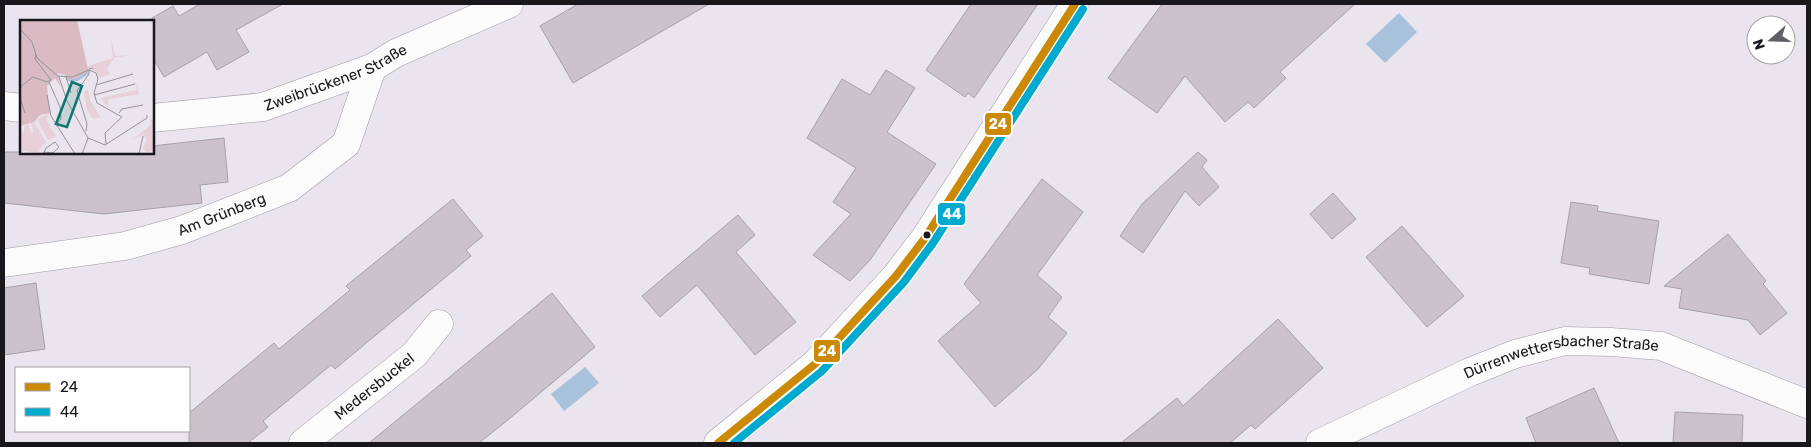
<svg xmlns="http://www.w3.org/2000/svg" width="1811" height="447" font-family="Rubik,sans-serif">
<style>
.water{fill:#a7c2da}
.building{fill:#ccc2cb;stroke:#a6a1a8}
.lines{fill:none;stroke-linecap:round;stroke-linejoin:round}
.street-casing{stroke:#9f9ba3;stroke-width:29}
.secondary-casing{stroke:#9f9ba3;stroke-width:29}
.street{stroke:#fcfbfc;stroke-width:28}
.secondary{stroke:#fcfbfc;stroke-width:28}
.bus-1-casing{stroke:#fff;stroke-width:11}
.bus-2-casing{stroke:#fff;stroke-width:11}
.bus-1{stroke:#cb8906;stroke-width:8}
.bus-2{stroke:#00a9ce;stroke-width:8}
.bus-dot{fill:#19161c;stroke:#fff;stroke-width:2}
.labels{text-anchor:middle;stroke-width:4;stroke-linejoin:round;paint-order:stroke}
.street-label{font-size:15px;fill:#19161c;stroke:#fff}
.inset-river{fill:none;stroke:#a7c2da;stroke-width:2.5}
.inset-road{fill:none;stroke:#96929a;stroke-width:1}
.view{fill:#0f766e;fill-opacity:0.15;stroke:#0f766e;stroke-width:2.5}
.inset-edge{fill:none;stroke:#19161c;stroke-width:2.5}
.line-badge{stroke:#fff;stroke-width:2}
.badge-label{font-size:14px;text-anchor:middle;font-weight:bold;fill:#fff}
</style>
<rect width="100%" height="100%" fill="#e9e4ee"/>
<!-- water -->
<g class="water">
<polygon points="1399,13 1417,32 1385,63 1366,44"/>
<polygon points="585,367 599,383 564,411 551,394"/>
</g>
<!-- building -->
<g class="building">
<polygon points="200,4 283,4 236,30 249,52 217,70 207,52 164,77 152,56 152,18 173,6 179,16"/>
<polygon points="578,4 709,4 573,83 540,26"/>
<polygon points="971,4 1038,4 974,98 968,93 965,97 926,70"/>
<polygon points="1162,4 1355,4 1280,72 1286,78 1254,108 1248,102 1225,122 1185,76 1157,113 1108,78"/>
<polygon points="886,70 915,88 887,132 936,164 870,260 850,281 813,255 851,214 833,202 856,168 807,138 842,79 870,95"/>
<polygon points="224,138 228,182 200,185 202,203 104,214 4,203 4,152 152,152 152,146"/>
<polygon points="1198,152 1207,160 1202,167 1219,187 1199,206 1185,191 1143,253 1120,236 1142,204"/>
<polygon points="1042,179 1083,212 1037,275 1062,297 1048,317 1067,333 1038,369 995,407 938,341 981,303 964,284"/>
<polygon points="1333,193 1356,219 1332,239 1310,214"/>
<polygon points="453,199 483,236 466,250 471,256 335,369 331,365 263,421 268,427 248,443 189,443 189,413 274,343 279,349 350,290 346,286"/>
<polygon points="1571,202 1598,206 1597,211 1659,221 1649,284 1589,274 1590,268 1561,263"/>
<polygon points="738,215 755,235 736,252 796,322 755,355 697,285 660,317 642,296"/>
<polygon points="1402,226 1464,296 1427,327 1366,257"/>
<polygon points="1728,234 1766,281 1763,284 1787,313 1760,335 1748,320 1679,308 1682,289 1664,286"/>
<polygon points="36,283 45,349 4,355 4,288"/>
<polygon points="552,293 595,347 509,419 479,443 369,443"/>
<polygon points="1278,319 1323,368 1255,429 1251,425 1230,443 1121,443 1177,398 1183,406"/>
<polygon points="1594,388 1619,443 1536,443 1526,418"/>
<polygon points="1675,412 1743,415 1742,443 1673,443"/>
</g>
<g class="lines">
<defs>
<g id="street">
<polyline points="4,106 21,108"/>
<path id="s1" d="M 152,118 L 263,107 L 372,68 L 396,53 L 509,4"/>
<path id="s2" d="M 4,263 L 125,246 L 182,230 L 289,188 L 346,144 L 372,68"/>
<path id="s3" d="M 303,443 L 414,355 L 439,324"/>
<path id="s4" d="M 1320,443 L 1470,372 L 1515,354 L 1565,341 L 1611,342 L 1661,346 L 1807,404"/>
</g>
<polyline id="secondary" points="718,443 815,364 896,276 925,238 1075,4"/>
</defs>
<!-- street casing -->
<use href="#street" class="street-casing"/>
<!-- secondary casing -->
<use href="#secondary" class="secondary-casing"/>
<!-- street -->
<use href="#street" class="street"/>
<!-- secondary -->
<use href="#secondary" class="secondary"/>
<defs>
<polyline id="bus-1" points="718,443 815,364 896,276 925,238 1075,4"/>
<polyline id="bus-2" points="734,443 822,371 904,282 933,243 1083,9"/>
</defs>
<!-- bus-1 casing -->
<use href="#bus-1" class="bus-1-casing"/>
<!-- bus-2 casing -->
<use href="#bus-2" class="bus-2-casing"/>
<!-- bus-1 -->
<use href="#bus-1" class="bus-1"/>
<!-- bus-2 -->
<use href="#bus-2" class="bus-2"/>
</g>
<!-- markers -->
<circle class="bus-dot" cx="927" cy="235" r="4.5"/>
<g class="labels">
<!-- street labels -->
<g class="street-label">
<text dy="5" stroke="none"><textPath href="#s1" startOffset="190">Zweibrückener Straße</textPath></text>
<text dy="5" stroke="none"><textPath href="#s2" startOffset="224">Am Grünberg</textPath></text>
<text dy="5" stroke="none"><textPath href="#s4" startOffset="260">Dürrenwettersbacher Straße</textPath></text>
<text dy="5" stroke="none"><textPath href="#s3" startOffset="91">Medersbuckel</textPath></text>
</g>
</g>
<!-- overview -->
<g transform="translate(20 20)">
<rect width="134" height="134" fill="#e9e4ee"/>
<path d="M 91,19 L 95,36 L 111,35 L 94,38 L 87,48 L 90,54 L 79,58 L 75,51 L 65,47 L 93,38 ZM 111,48 L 119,74 L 89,79 L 88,85 L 85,84 L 81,78 L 117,70 ZM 68,70 L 70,80 L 81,98 L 72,98 L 67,90 L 64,72 ZM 30,93 L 26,99 L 36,116 L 28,120 L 17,99 ZM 129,99 L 134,100 L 134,131 L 126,132 L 123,128 L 127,119 L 122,115 L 112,120 L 132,104 ZM 14,102 L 26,122 L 19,130 L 21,134 L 0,130 L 0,107 L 4,114 L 4,106 L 8,104 L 11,113 L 14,112 L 11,103 Z" fill="#e7d0d7"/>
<path d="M 0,0 L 57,0 L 69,54 L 57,60 L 46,60 L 45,55 L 37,53 L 41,67 L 35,58 L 27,66 L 30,93 L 20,95 L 14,102 L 0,106 Z" fill="#dabbc3"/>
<path class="inset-river" d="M 48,60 L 57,60 L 68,53"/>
<path class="inset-road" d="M 0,9 L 12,22 L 17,38 L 39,57 L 47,81 L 68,118M 38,56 L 52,57 L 69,50 L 76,53 L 78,59 L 74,73 L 77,83 L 102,97 L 85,113 L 86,124M 46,57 L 51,73M 29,62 L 40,87 L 41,99 L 36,105M 76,65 L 113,54M 0,67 L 13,57 L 27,62 L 31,60 L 15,39 L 16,35M 27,75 L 31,96 L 55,134M 74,75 L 115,64M 0,78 L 5,93M 99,93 L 102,89 L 123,85M 66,111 L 67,104 L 57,71 L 69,54 L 69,49 L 73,48M 68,118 L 85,125 L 127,98 L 127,95M 23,134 L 26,128 L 35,122 L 39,127 L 33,133 L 24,132M 62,134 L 68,118M 119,134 L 123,116"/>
<path class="view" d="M 52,62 L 62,66 L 47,107 L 36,104 Z"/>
<rect width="134" height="134" class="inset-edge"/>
</g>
<g class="line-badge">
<rect x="984" y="112" width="28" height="24" rx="5" fill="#cb8906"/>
<rect x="937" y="202" width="29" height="24" rx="5" fill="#00a9ce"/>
<rect x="813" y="339" width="28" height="24" rx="5" fill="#cb8906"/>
</g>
<g class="badge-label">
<text x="998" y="129">24</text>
<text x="952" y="219">44</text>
<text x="827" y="356">24</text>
</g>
<!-- border -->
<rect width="1811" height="447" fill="none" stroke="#19161c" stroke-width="10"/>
<!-- legend -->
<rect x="15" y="367" width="175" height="65" fill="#ffffff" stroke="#a3a2a4"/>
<rect x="25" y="383" width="25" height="8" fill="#cb8906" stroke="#a3a2a4"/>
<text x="60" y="392" font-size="15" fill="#19161c">24</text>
<rect x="25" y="408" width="25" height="8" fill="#00a9ce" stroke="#a3a2a4"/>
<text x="60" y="417" font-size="15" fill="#19161c">44</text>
<!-- north arrow -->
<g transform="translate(1771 40) rotate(250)"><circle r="24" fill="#ffffff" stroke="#a3a2a4"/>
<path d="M0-4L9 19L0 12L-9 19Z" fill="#625e66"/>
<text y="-8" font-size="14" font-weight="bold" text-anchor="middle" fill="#19161c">N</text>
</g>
</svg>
